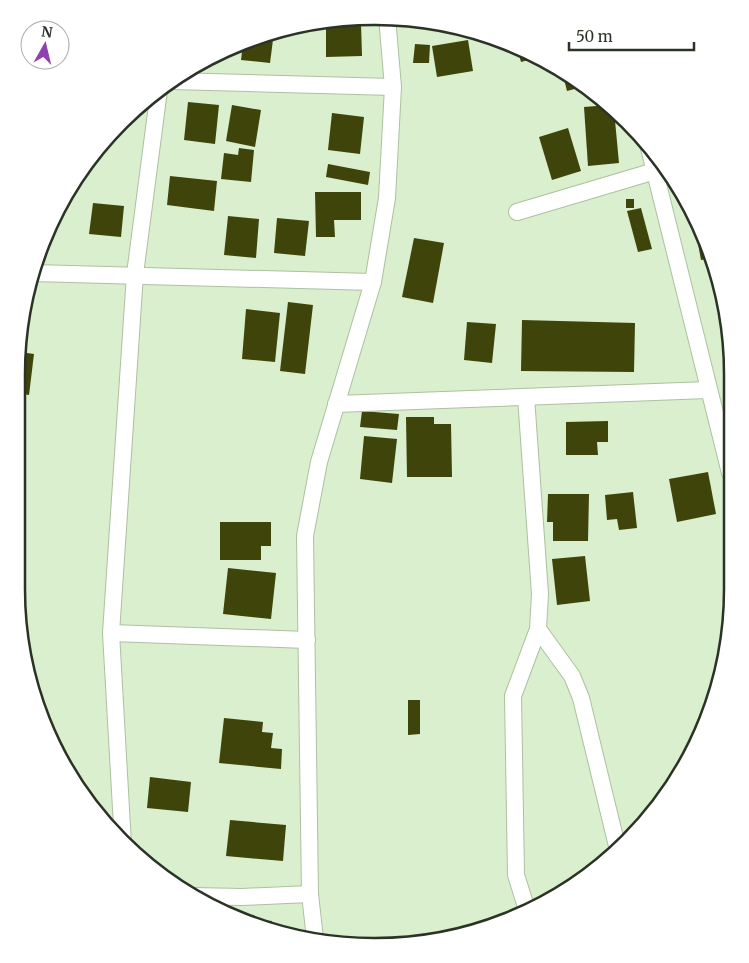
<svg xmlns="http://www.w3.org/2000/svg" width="749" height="963" font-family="Merriweather,serif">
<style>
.building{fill:#3f440a}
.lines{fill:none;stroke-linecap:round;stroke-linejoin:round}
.street-casing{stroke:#acc1a0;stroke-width:18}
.street{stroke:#fff;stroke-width:16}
.rim{fill:none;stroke:#2b3326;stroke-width:2.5}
</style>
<rect width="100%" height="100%" fill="#d9efcd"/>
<!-- building -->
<g class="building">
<polygon points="361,24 362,56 326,57 326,25"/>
<polygon points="274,32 270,63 241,60 243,43"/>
<polygon points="468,40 473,71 437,77 432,46"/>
<polygon points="415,44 430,45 429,63 413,63"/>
<polygon points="517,47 533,53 539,57 521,62"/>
<polygon points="562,71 586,86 567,91"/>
<polygon points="188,102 219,105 215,144 184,140"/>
<polygon points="232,105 261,110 255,147 226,141"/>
<polygon points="609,105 614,110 619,163 588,166 584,107"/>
<polygon points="332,113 364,117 360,154 328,150"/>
<polygon points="568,128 581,171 552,180 539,137"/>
<polygon points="239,148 254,150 251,182 221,179 224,153 238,155"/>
<polygon points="328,164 370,172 368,185 326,177"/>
<polygon points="170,176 217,181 214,211 167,205"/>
<polygon points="315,192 361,192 361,220 334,220 335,237 316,237"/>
<rect x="626" y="199" width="8" height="9"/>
<polygon points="93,203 124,206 121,237 89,234"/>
<polygon points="689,205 698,225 694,226"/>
<polygon points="641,208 652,249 638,252 627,211"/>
<polygon points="228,216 259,219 256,258 224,255"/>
<polygon points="277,218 309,221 305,256 274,253"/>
<polygon points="696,233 702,233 713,258 701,260"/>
<polygon points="414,238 444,243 433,303 402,297"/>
<polygon points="288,302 313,305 305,374 280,371"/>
<polygon points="246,309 280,313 275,362 242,359"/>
<polygon points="522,320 635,323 634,372 521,371"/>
<polygon points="467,322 496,324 492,363 464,360"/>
<polygon points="20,352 34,354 29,395 17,393"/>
<polygon points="362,411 399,414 397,430 360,427"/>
<polygon points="406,417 434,417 434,424 451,424 452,477 407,477"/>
<polygon points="608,421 608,442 597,442 598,455 566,455 566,422"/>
<polygon points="364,436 397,439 392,483 360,479"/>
<polygon points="708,472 716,514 677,522 669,479"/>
<polygon points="633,492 637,528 619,530 617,519 607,520 605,495"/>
<polygon points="548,494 589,494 588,541 553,541 553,522 547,522"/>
<polygon points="220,522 271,522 271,546 261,546 261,560 220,560"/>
<polygon points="585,556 590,601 557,605 552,559"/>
<polygon points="228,568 276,573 271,619 223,614"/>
<polygon points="408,700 420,700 420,734 408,735"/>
<polygon points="224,718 263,722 262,732 273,733 271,748 282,749 281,769 219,763"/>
<polygon points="150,777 191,782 188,812 147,808"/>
<polygon points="230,820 286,825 283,861 226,856"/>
<polygon points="243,918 272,921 271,930"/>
</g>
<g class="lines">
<defs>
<g id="street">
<polyline points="172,81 393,87"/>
<polyline points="648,144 730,473"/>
<polyline points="517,212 655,171"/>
<polyline points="33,273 373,282"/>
<polyline points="526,397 540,594 538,629 513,696 516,875 527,910"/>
<polyline points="336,404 708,390"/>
<polyline points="538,629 572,676 581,698 618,850"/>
<polyline points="111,633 307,640"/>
<polyline points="123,844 111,633 135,274 159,90"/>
<polyline points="192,896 242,897 310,894"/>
<polyline points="315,939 310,894 305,536 319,462 373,282 387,198 393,87 387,17"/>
</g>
</defs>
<!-- street casing -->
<use href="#street" class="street-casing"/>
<!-- street -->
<use href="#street" class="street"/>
</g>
<!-- crop -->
<path d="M0 0H749V963H0ZM374 25H375A349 349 0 0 1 724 374V589A349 349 0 0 1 375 938H374A349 349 0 0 1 25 589V374A349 349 0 0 1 374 25Z" fill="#fff" fill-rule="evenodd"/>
<path class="rim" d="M374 25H375A349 349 0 0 1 724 374V589A349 349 0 0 1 375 938H374A349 349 0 0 1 25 589V374A349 349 0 0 1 374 25Z"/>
<!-- north arrow -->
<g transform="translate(45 45) rotate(8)"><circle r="24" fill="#ffffff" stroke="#aaada8"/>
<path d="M0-4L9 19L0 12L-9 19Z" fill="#8f41b1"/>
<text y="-8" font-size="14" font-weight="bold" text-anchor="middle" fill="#2b3326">N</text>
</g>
<!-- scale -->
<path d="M569 42v8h125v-8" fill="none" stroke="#2b3326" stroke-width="2.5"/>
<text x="576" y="42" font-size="15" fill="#2b3326" stroke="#ffffff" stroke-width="4" paint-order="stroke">50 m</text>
</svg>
